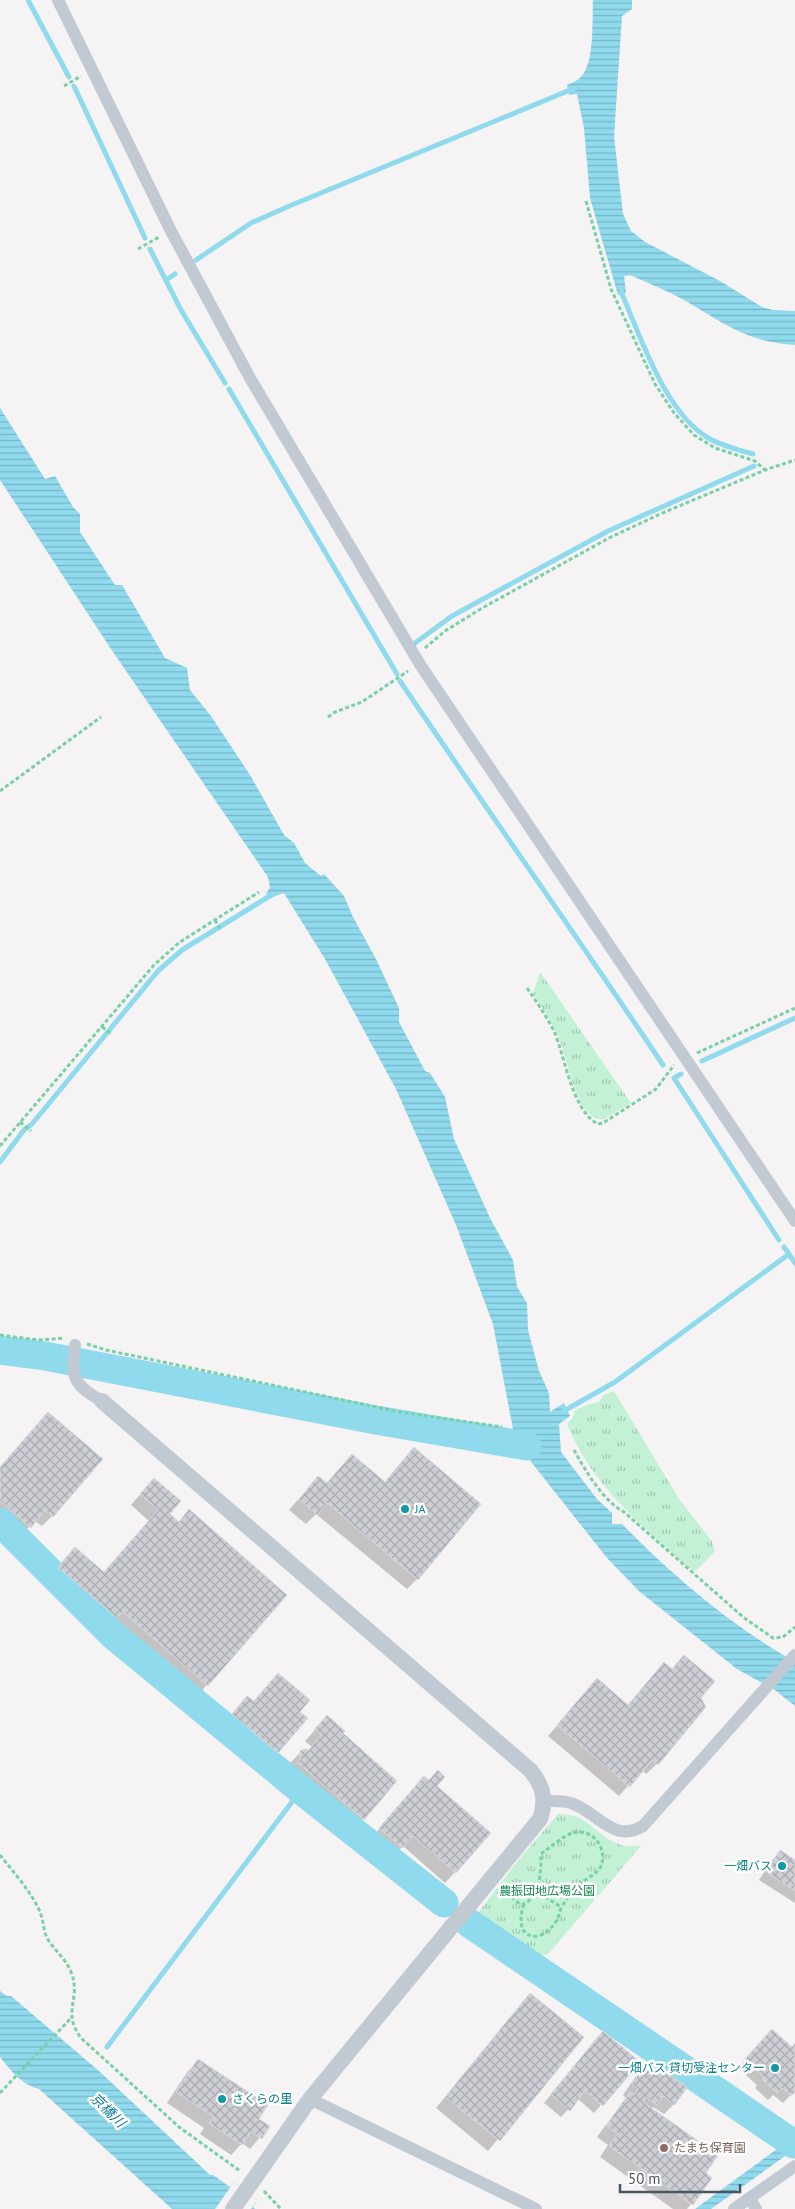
<svg xmlns="http://www.w3.org/2000/svg" width="795" height="2209" font-family="'PT Sans','Noto Sans JP',sans-serif">
<style>
.grass{fill:url(#grass-tufts)}
.water{fill:url(#water-rules)}
.pier{fill:#f5f3f3}
.shadow{fill:#0003}
.lines{fill:none;stroke-linecap:round;stroke-linejoin:round}
.stream{stroke:#90daee;stroke-width:5}
.river{stroke:#90daee;stroke-width:29}
.building{fill:url(#building-cross-hatch);stroke:#d7d9de}
.path{stroke:#7ad0a6;stroke-width:3;stroke-dasharray:4 2.5;stroke-linecap:butt}
.minor{stroke:#c1cad2;stroke-width:12}
.tertiary{stroke:#c1cad2;stroke-width:16}
.culture-dot{fill:#0f9aa8;stroke:#fff;stroke-width:2}
.education-dot{fill:#8d6e63;stroke:#fff;stroke-width:2}
.labels{text-anchor:middle;stroke-width:5;stroke-linejoin:round;paint-order:stroke}
.culture-label{font-size:12px;fill:#0d838f;stroke:#fff;text-anchor:start}
.park-label{font-size:12px;fill:#17864f;stroke:#fff}
.education-label{font-size:12px;fill:#785e54;stroke:#fff;text-anchor:start}
.water-label{font-size:14px;font-style:italic;fill:#0c7c9b;stroke:#fff}
</style>
<defs>
<pattern id="grass-tufts" width="24" height="20" patternUnits="userSpaceOnUse" patternTransform="scale(1.25)"><rect width="24" height="20" fill="#c3f1d5"/><path d="M3 7l-1-3M5 7V3M7 7l1-3M15 17l-1-3M17 17v-4M19 17l1-3" fill="none" stroke="#a0c6b0"/></pattern>
<pattern id="water-rules" width="6" height="5" patternUnits="userSpaceOnUse" patternTransform="scale(1.25)"><rect width="6" height="5" fill="#90daee"/><path d="M0 2.5h6" fill="none" stroke="#78b4c4"/></pattern>
<pattern id="building-cross-hatch" width="8" height="8" patternUnits="userSpaceOnUse" patternTransform="scale(1.25)"><rect width="8" height="8" fill="#cdcfd5"/><path d="M0 0l8 8M0 8l8-8" fill="none" stroke="#a8abb0"/></pattern>
</defs>
<rect width="100%" height="100%" fill="#f5f3f3"/>
<!-- grass -->
<g class="grass">
<path d="M 540,972 L 631,1103 L 604,1119 C 577,1123 568,1059 560,1041 C 553,1024 544,1009 533,994 Z"/>
<path d="M 614,1391 L 679,1499 L 712,1541 L 715,1551 L 696,1571 L 687,1567 C 638,1521 593,1487 567,1424 L 573,1417 L 574,1411 L 589,1404 L 599,1402 L 604,1395 Z"/>
<path d="M 558,1814 C 592,1814 593,1836 621,1845 C 627,1847 634,1846 641,1846 L 548,1954 L 526,1956 L 475,1917 L 516,1863 Z"/>
</g>
<!-- water -->
<g class="water">
<path d="M 593,0 L 632,0 L 632,9 L 622,16 L 614,137 L 623,214 L 631,231 L 645,242 L 720,281 L 762,307 L 773,310 L 795,311 L 795,345 C 747,342 725,324 686,301 C 668,291 648,283 630,275 L 624,276 L 626,293 L 618,295 L 590,198 L 584,128 L 577,94 L 569,95 L 567,85 C 572,83 577,81 581,77 C 595,62 592,20 593,0 Z"/>
<path d="M 0,408 L 45,479 L 55,476 L 73,507 L 80,514 L 80,532 L 115,585 L 122,585 L 165,658 L 187,668 L 190,690 L 211,716 L 250,775 L 284,835 L 294,843 L 305,863 L 321,876 L 324,874 L 344,896 L 353,917 L 376,959 L 399,1008 L 399,1022 L 425,1071 L 430,1073 L 445,1097 L 454,1139 L 491,1220 L 513,1260 L 517,1287 L 527,1303 L 528,1330 L 539,1371 L 549,1393 L 550,1412 L 564,1403 L 570,1416 L 559,1424 L 561,1452 L 597,1499 L 612,1513 L 612,1524 L 622,1524 C 675,1578 729,1624 795,1662 L 795,1706 L 775,1690 L 737,1669 L 640,1592 L 607,1558 L 524,1453 L 490,1448 L 489,1433 L 499,1433 L 513,1429 L 493,1324 L 456,1225 L 396,1089 L 325,959 L 284,893 L 269,898 L 266,893 L 270,888 L 268,877 L 113,652 L 0,480 Z"/>
<path d="M 0,1991 L 7,1996 L 11,1996 L 99,2071 L 210,2175 L 213,2175 L 230,2187 L 234,2182 L 257,2200 L 253,2207 L 255,2209 L 172,2209 L 39,2089 C 22,2085 11,2071 0,2057 Z"/>
<polygon points="790,2136 795,2136 795,2149 711,2209 695,2209 781,2146 782,2142"/>
</g>
<!-- pier -->
<polygon class="pier" points="234,2182 257,2200 251,2209 215,2209"/>
<!-- shadow -->
<g class="shadow">
<polygon points="48,1413 52,1516 42,1526 35,1521 19,1537 0,1520 0,1467"/>
<polygon points="352,1455 385,1482 404,1459 417,1579 407,1589 316,1514 306,1524 289,1510 318,1477 326,1484"/>
<polygon points="144,1490 178,1523 189,1511 286,1595 197,1696 112,1622 106,1628 49,1578 65,1559 104,1573 149,1521 131,1505"/>
<polygon points="664,1664 700,1698 657,1764 646,1774 642,1770 619,1796 548,1736 597,1680 627,1706"/>
<polygon points="278,1674 299,1712 277,1752 270,1760 225,1723 239,1705 253,1702"/>
<polygon points="327,1717 341,1733 396,1781 352,1830 288,1773 290,1763 301,1752 308,1751 312,1747 305,1741"/>
<polygon points="435,1786 455,1872 445,1883 403,1846 391,1858 370,1840 414,1788"/>
<polygon points="780,1852 795,1861 795,1903 759,1880 772,1860"/>
<polygon points="530,1995 582,2037 488,2151 436,2108"/>
<polygon points="764,2038 791,2048 795,2045 795,2090 783,2103 773,2095 768,2100 755,2088 757,2085 738,2068"/>
<polygon points="595,2040 638,2062 594,2113 578,2099 561,2117 544,2103"/>
<polygon points="198,2061 257,2119 269,2127 250,2149 242,2143 231,2155 200,2134 204,2128 167,2103 188,2071"/>
<polygon points="649,2062 674,2104 664,2114 653,2107 651,2109 704,2174 711,2178 687,2209 673,2209 600,2157 608,2145 597,2137 626,2098 623,2095 639,2072"/>
</g>
<g class="lines">
<!-- stream -->
<g class="stream">
<polyline points="28,0 69,77"/>
<polyline points="74,86 145,238"/>
<polyline points="150,249 181,310 225,383"/>
<polyline points="196,260 251,223 287,207 575,88"/>
<polyline points="166,280 175,274"/>
<path d="M 621,287 L 622,294 C 641,338 666,415 710,439 C 723,446 738,450 753,454"/>
<polyline points="229,389 397,674"/>
<polyline points="415,643 452,616 608,531 754,466"/>
<path d="M 400,681 C 487,810 577,936 663,1065"/>
<polyline points="702,1061 795,1018"/>
<polyline points="681,1074 674,1078 779,1240"/>
<polyline points="0,1162 24,1130 32,1124 158,971 182,950 273,894"/>
<polyline points="784,1247 795,1263"/>
<polyline points="562,1412 615,1382 789,1254"/>
<polyline points="107,2047 301,1790"/>
</g>
<!-- river -->
<g class="river">
<polyline points="0,1350 45,1356 376,1420 527,1446"/>
<polyline points="0,1522 113,1635 301,1790 444,1903"/>
<polyline points="469,1923 794,2144"/>
</g>
</g>
<!-- building -->
<g class="building">
<polygon points="48,1412 103,1459 53,1517 45,1510 31,1528 0,1501 0,1467"/>
<polygon points="414,1447 481,1504 418,1580 327,1503 317,1515 299,1499 318,1476 327,1483 352,1454 385,1482"/>
<polygon points="154,1478 181,1501 170,1514 179,1522 189,1509 287,1595 208,1686 123,1612 117,1618 58,1567 75,1547 104,1572 158,1510 140,1494"/>
<polygon points="684,1655 715,1681 701,1698 706,1707 658,1765 652,1760 630,1787 557,1725 597,1678 628,1705 664,1662 672,1669"/>
<polygon points="278,1673 310,1700 300,1712 308,1718 278,1753 232,1714 247,1696 254,1701"/>
<polygon points="327,1715 345,1731 343,1733 397,1781 364,1820 297,1762 300,1760 300,1751 305,1749 309,1750 321,1735 314,1730"/>
<polygon points="438,1770 445,1777 437,1786 491,1833 456,1873 413,1836 402,1848 379,1828 424,1776 429,1780"/>
<polygon points="780,1850 795,1860 795,1891 766,1872"/>
<polygon points="530,1993 584,2037 500,2141 445,2097"/>
<polygon points="772,2029 792,2047 795,2043 795,2092 791,2096 782,2088 777,2093 762,2079 764,2077 745,2059"/>
<polygon points="603,2031 640,2062 603,2106 585,2091 570,2111 551,2094"/>
<polygon points="198,2059 268,2105 259,2119 270,2126 262,2139 251,2132 242,2145 209,2123 214,2117 176,2092"/>
<polygon points="649,2060 687,2087 675,2105 663,2096 657,2105 646,2097 643,2102 718,2155 706,2173 712,2178 693,2205 609,2146 618,2134 606,2126 630,2092 634,2095 638,2089 632,2084"/>
</g>
<g class="lines">
<!-- path -->
<g class="path">
<polyline points="64,86 81,76"/>
<polyline points="586,201 611,289 655,384 674,413 694,435 715,448 755,461 765,470"/>
<polyline points="138,249 159,237"/>
<polyline points="425,648 445,631 484,607 609,538 660,514 765,470 795,460"/>
<polyline points="328,717 335,712 362,702 408,671"/>
<polyline points="0,791 101,717"/>
<polyline points="215,920 220,929"/>
<path d="M 527,988 C 537,1002 546,1016 554,1031 C 565,1056 572,1111 598,1124 L 603,1123 L 656,1089 L 674,1065"/>
<polyline points="102,1027 112,1034"/>
<polyline points="697,1053 795,1008"/>
<polyline points="20,1122 31,1131"/>
<polyline points="0,1146 154,965 180,942 259,892"/>
<polyline points="0,1335 38,1340 64,1338"/>
<polyline points="87,1344 106,1350 400,1412 502,1427"/>
<path d="M 574,1450 C 585,1470 603,1501 624,1512 L 743,1617 L 773,1638 L 783,1637 L 795,1627"/>
<path d="M 0,1855 C 14,1873 31,1891 40,1912 C 44,1921 43,1933 49,1941 C 56,1952 66,1959 71,1972 C 82,1999 61,2011 81,2038 L 179,2127 L 240,2171"/>
<path d="M 501,1889 L 521,1905 C 541,1899 541,1871 541,1854 C 548,1849 565,1835 572,1833 C 592,1827 608,1848 601,1866 C 595,1877 583,1879 575,1888 C 570,1894 566,1901 561,1907"/>
<path d="M 524,1904 C 509,1949 555,1944 561,1907 L 535,1890"/>
<polyline points="0,2093 71,2018"/>
<polyline points="264,2191 281,2209"/>
</g>
<!-- minor -->
<g class="minor">
<polyline points="58,0 171,231 250,378 421,666 795,1221"/>
<path d="M 75,1345 C 71,1377 72,1384 102,1401"/>
<path d="M 544,1801 C 553,1801 563,1800 571,1803 C 598,1812 613,1844 643,1826 L 795,1655"/>
<polyline points="310,2099 536,2209"/>
<polyline points="750,2198 756,2209"/>
<polyline points="734,2209 795,2166"/>
</g>
<!-- tertiary -->
<path class="tertiary" d="M 102,1401 L 530,1770 C 543,1785 547,1800 540,1819 L 310,2099 L 233,2209"/>
</g>
<!-- markers -->
<g class="culture-dot">
<circle cx="405" cy="1509" r="5"/>
<circle cx="782" cy="1866" r="5"/>
<circle cx="775" cy="2068" r="5"/>
<circle cx="222" cy="2099" r="5"/>
</g>
<circle class="education-dot" cx="664" cy="2148" r="5"/>
<g class="labels">
<!-- culture labels -->
<g class="culture-label">
<text x="415" y="1513">JA</text>
<text x="772" y="1870" text-anchor="end">一畑バス</text>
<text x="765" y="2072" text-anchor="end">一畑バス 貸切受注センター</text>
<text x="232" y="2103">さくらの里</text>
</g>
<!-- park labels -->
<g class="park-label">
<text x="547" y="1895">農振団地広場公園</text>
</g>
<!-- education labels -->
<g class="education-label">
<text x="674" y="2152">たまち保育園</text>
</g>
<!-- water labels -->
<g class="water-label">
<text transform="translate(108 2110) rotate(44)" y="5">京橋川</text>
</g>
</g>
<!-- scale -->
<path d="M620 2184v8h120v-8" fill="none" stroke="#4a5661" stroke-width="2.5"/>
<text x="628" y="2184" font-size="15" fill="#4a5661" stroke="#ffffff" stroke-width="4" paint-order="stroke">50 m</text>
</svg>
